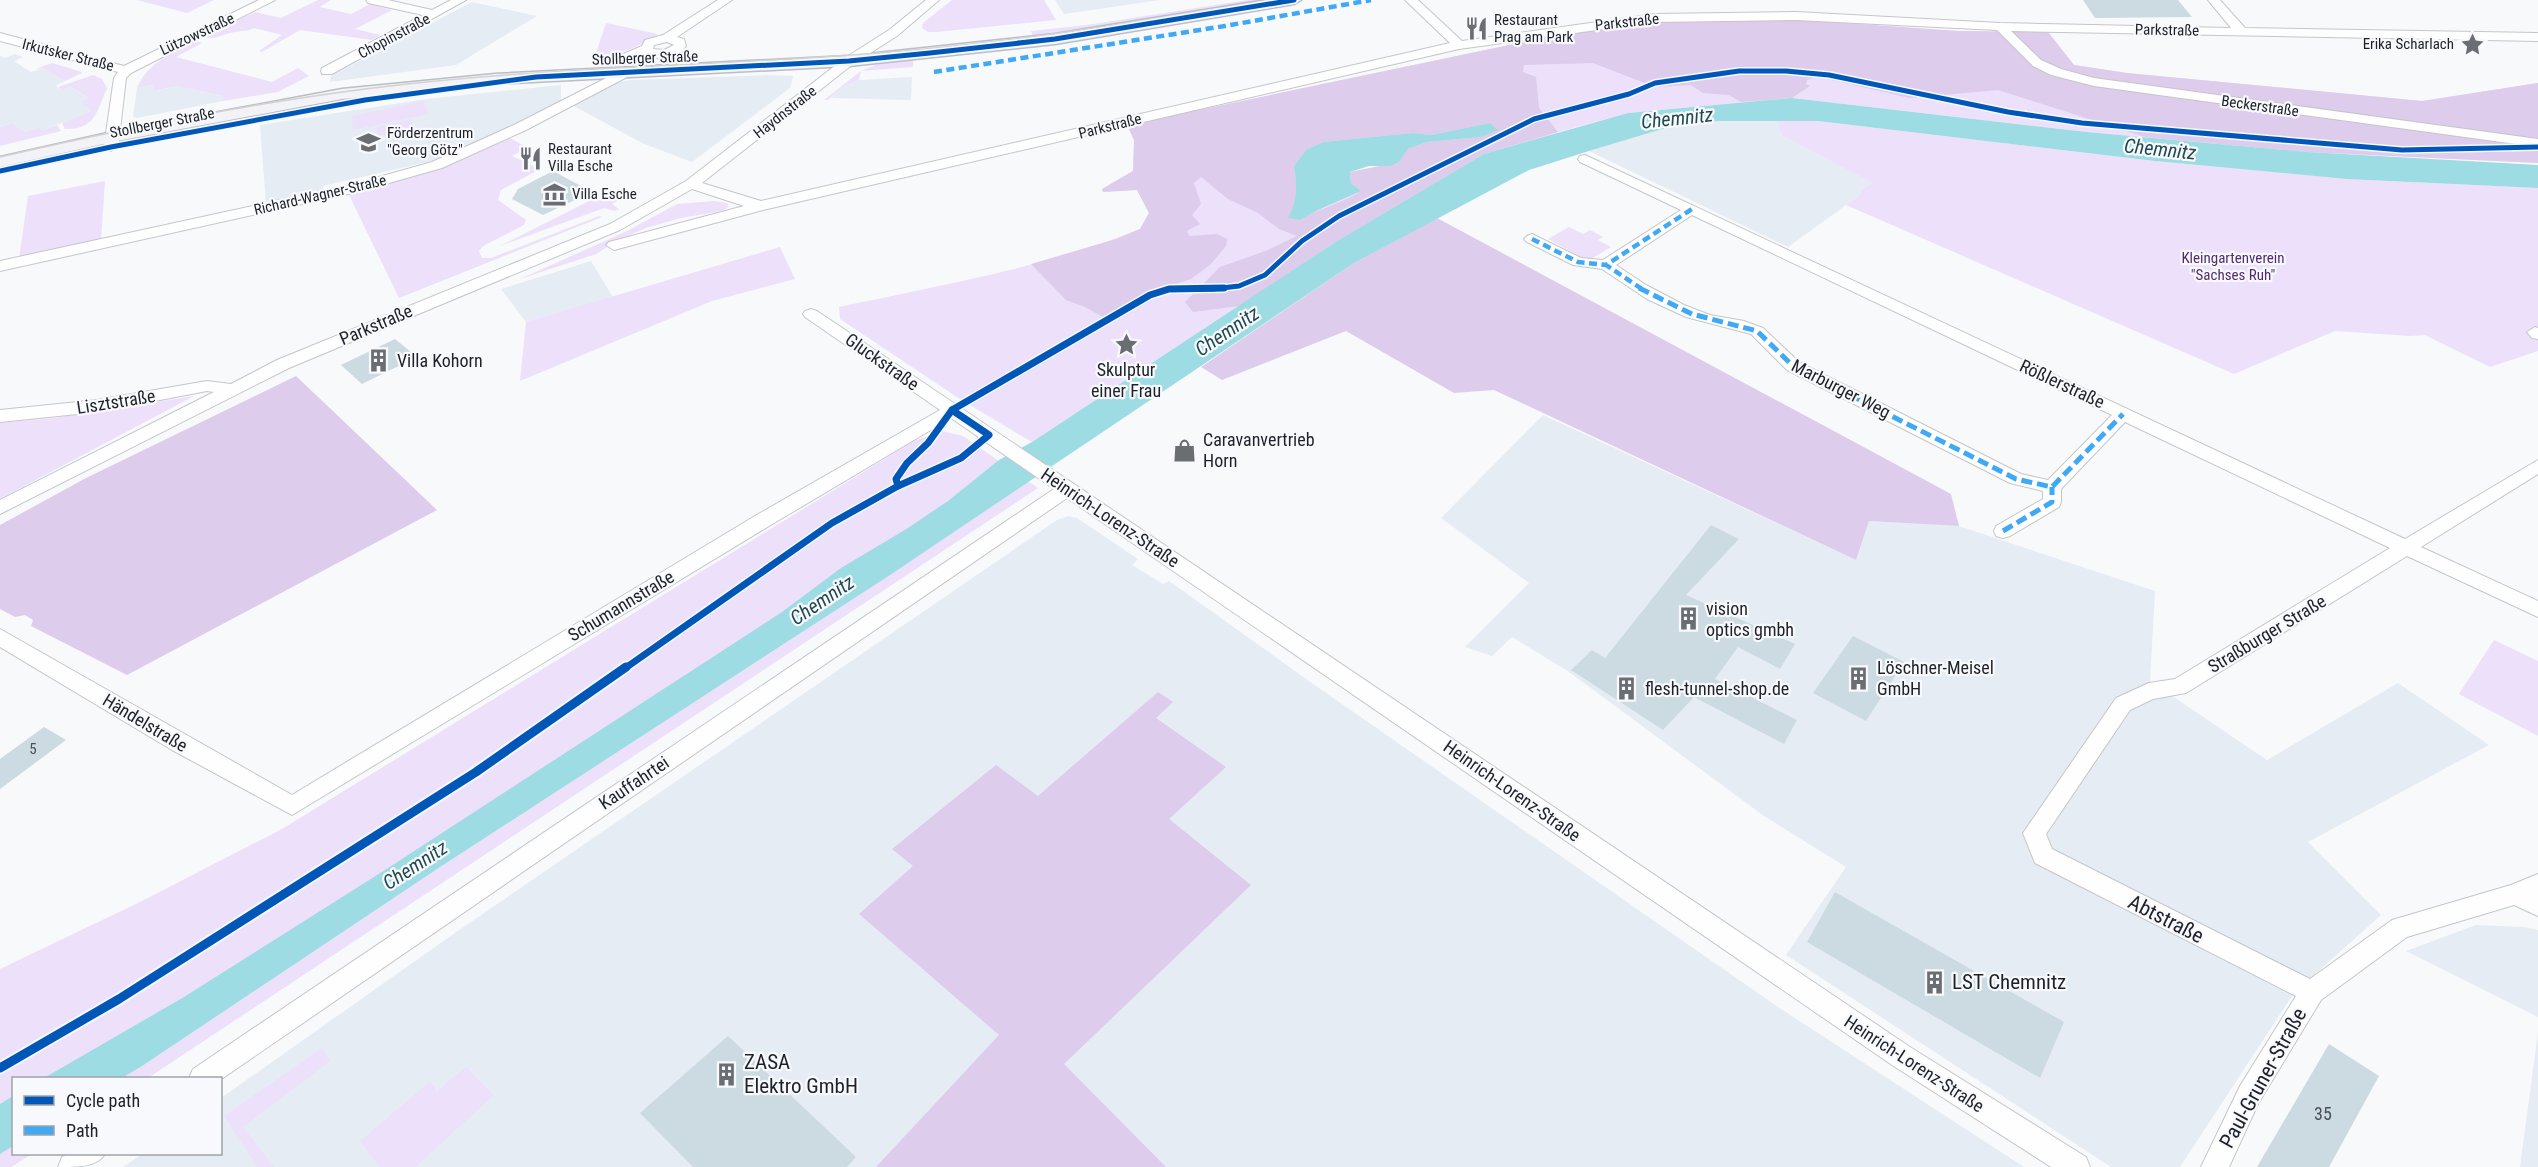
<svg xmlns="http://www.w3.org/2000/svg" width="2538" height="1167" font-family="'Roboto Condensed',sans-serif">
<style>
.built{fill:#e6ecf4}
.green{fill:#ede0fa;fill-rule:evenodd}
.forest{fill:#ddccec;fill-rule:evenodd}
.water{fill:#9edce4}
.building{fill:#ccdae1}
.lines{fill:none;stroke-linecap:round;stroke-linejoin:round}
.minor-casing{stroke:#c4c6ca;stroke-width:2}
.major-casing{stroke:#bcbdc7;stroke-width:3}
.minor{fill:#fefefe;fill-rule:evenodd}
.major{fill:#f2f2f7;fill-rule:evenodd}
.tram{stroke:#d2d2d3;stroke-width:1.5}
.quiet-far1{stroke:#3fa9f5;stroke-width:4.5;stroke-dasharray:8 4.5;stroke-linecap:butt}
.quiet{stroke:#3fa9f5;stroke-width:5;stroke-dasharray:11 5;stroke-linecap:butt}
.cycleway-far2-casing{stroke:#f7f9fc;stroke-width:8}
.cycleway-far1-casing{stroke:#f7f9fc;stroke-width:10}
.cycleway-casing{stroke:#f7f9fc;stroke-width:13}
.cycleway-far2{stroke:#0057b8;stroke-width:5}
.cycleway-far1{stroke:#0057b8;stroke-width:7}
.cycleway{stroke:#0057b8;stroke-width:9}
.labels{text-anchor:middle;stroke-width:4.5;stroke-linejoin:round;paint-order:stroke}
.far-poi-label{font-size:15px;fill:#1e2228;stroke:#f7f9fc;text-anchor:start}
.far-street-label{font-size:15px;fill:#1e2228;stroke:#f7f9fc}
.far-park-label{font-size:15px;fill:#532b6e;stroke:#f7f9fc}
.number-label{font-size:15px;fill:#4a5056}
.street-label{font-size:18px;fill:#1e2228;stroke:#f7f9fc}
.poi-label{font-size:18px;fill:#1e2228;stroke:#f7f9fc;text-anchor:start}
.near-number-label{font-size:18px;fill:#4a5056}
.water-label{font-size:20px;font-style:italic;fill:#214a4f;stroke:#f7f9fc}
.near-street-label{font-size:21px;fill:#1e2228;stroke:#f7f9fc}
.near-poi-label{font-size:21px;fill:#1e2228;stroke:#f7f9fc;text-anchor:start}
</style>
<rect width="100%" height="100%" fill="#f8f9fb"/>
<!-- built -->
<g class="built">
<polygon points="1055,0 1160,0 1064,14"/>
<polygon points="472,2 537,16 456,65 330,82 331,76"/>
<polygon points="15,54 23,57 14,61 31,72 43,68 65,81 55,86 62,90 71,87 90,99 81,102 93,111 43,130 38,127 25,132 12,123 0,127 0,56 6,58"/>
<polygon points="768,75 793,76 790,88 692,162 642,143 574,106 609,84 631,80"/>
<polygon points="912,77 911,100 831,98 843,87 859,80"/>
<polygon points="154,85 155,91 177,86 223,96 223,101 137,118 133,117 137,88"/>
<polygon points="561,85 561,103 440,159 323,186 323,191 266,204 260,125 426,99"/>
<polygon points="1777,120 1781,135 1874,183 1861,190 1860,195 1788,247 1589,151 1669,127 1719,121"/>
<polygon points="591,261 613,297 526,322 501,289"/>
<polygon points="1543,415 1856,560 1869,521 1959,526 2155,591 2150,681 2267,760 2398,683 2489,745 2308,842 2381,915 2294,993 2180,1167 2111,1167 1786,955 1846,867 1764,816 1569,672 1512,637 1492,656 1465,647 1529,583 1441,518"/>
<polygon points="1068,516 1077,518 1138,559 1132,565 1163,584 1169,581 1316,686 1778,1007 2024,1167 123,1167 142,1154 220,1154 221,1098 452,935 1057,520"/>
<polygon points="2476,925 2524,927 2538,930 2538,1017 2406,951"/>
<polygon points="2538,1032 2538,1167 2520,1167"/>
</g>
<!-- green -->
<g class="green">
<polygon points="137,0 214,0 187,13"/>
<path d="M 318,0 L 331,0 L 320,7 L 351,14 L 370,4 L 392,10 L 355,29 L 380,35 L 372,40 L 300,30 L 262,52 L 259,51 L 282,35 L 254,28 C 247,32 243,30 235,32 C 220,34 217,41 201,37 L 255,12 L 281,18 Z"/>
<polygon points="952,0 1044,0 1056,20 937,32 928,32 922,28 923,23"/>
<polygon points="1248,0 1286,0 1034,40 1031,31 1087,25"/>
<path d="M 1639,18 L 1959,31 L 2048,32 L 2074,65 L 2127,73 L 2422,101 L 2538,83 L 2538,163 L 2308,152 L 2087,132 L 1792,98 L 1628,113 L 1555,133 L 1337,241 L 1032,442 L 963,401 L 840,319 L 839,307 C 940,285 1044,268 1140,229 L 1149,213 L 1137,190 L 1103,192 L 1102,189 L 1133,171 L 1134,140 L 1127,125 ZM 1323,142 L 1408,149 L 1289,218 Z"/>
<path d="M 606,23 L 658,34 C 634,49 623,54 595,56 Z"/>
<path d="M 195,41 L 202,43 L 176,57 L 272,82 L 298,68 L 309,76 L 278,92 L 223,101 L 223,96 L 177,86 L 154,91 L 153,85 L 137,88 C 147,63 172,53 195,41 Z"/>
<polygon points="913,57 913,67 861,71 859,80 843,87 828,100 824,100 861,71 876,65"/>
<polygon points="52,63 82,72 82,73 65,81 43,68 35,69"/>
<path d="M 93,75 L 102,79 L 107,88 C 97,110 96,130 65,129 L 62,123 L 92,111 L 81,102 L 89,98 L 71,87 L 62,90 L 58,87 Z"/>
<polygon points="424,101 428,114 353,130 352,116"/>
<polygon points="411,119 413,128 378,136 376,127"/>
<polygon points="1777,120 1818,121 2155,161 2346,179 2538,188 2538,351 2490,367 2425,335 2410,336 2335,331 2234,374 1846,205 1860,195 1861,190 1873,183 1781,135"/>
<polygon points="12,123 25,132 38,127 43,130 57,125 61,131 0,146 0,127"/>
<polygon points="510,138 528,148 512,156 540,169 501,190 498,200 526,220 524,225 483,246 479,251 482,258 491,258 599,216 602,217 399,298 349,195 440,168"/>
<polygon points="105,181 101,240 19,259 28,196"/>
<polygon points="614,192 625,197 612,204 619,209 615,211 604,208 500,246 591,200 595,202"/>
<polygon points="714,201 727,203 729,206 724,210 711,213 681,218 646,228 618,240 596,254 520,279 627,231 677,204"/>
<polygon points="1569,227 1583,234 1590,230 1603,237 1598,240 1611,247 1588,261 1548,239"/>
<polygon points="780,247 795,279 712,301 520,381 526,322"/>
<polygon points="194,396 0,499 0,423 54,418"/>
<polygon points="942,431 963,436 1038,488 148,1078 14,1078 14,1154 32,1154 11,1167 0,1167 0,969 140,902 282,829 914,441"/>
<polygon points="2494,640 2538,661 2538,736 2459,694"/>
<polygon points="322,1048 330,1061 243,1127 274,1167 257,1167 224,1116"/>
<polygon points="466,1067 494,1095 415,1167 380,1167 360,1141 430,1082 437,1091"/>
</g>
<!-- forest -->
<g class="forest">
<path d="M 1730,15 L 1959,31 L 2048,32 L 2074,65 L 2127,73 L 2422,101 L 2538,83 L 2538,163 L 2308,152 L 2145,137 L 1998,90 L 1910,98 L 1827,79 L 1828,77 L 1821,75 L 1807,80 L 1806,84 L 1810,86 L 1792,98 L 1741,102 L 1729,95 L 1703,93 L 1691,85 L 1655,87 L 1593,63 L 1524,65 L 1523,72 L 1536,77 L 1539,108 L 1558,132 L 1484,154 L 1337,241 L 1240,306 L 1193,312 L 1185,302 L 1220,267 L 1268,250 L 1297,236 L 1279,229 L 1258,213 L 1228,199 L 1201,177 L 1194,183 L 1201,204 L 1192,215 L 1200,224 L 1187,231 L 1189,236 L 1217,234 L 1227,239 L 1226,246 L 1210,265 L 1191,279 L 1149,292 L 1103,317 L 1085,307 L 1066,300 L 1031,264 L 1116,239 L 1140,229 L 1149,213 L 1137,190 L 1103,192 L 1102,189 L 1133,171 L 1134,140 L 1127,125 L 1639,18 ZM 1490,123 L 1480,137 L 1427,142 L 1408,149 L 1399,162 L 1350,172 L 1351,183 L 1361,191 C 1343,203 1320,208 1300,220 L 1289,218 C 1298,199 1297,186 1294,166 L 1306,150 L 1323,142 L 1413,133 L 1431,135 Z"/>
<polygon points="1437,218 1951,494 1959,526 1869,521 1856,560 1494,390 1454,393 1346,331 1222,380 1201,367 1354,263"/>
<polygon points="296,376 437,510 127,675 31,626 33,620 25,615 15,617 0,609 0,525 86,478"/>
<polygon points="1158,692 1173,702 1156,718 1226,767 1169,819 1251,885 1064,1064 1166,1167 876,1167 999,1035 859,914 913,866 892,849 996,765 1038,796"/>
</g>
<!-- water -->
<g class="water">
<polygon points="1792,98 2087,132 2308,152 2538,165 2538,188 2346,179 2155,161 1818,121 1719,121 1669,127 1589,151 1529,170 1354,263 890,575 437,869 142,1066 122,1078 44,1078 184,997 385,870 782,612 841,568 908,528 948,501 999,460 1032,442 1337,241 1484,154 1628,113"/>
<path d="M 1490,123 L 1498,130 L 1480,137 L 1427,142 L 1408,149 L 1399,162 L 1390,166 L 1369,166 L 1350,172 L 1351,183 L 1361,191 L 1318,210 L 1300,220 L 1288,218 C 1298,200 1297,186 1294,166 L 1306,150 L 1323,142 L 1413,133 L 1431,135 Z"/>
<polygon points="13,1096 13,1146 0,1154 0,1104"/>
</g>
<!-- building -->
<g class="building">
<polygon points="2083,0 2178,0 2192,17 2095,18"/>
<polygon points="553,171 592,192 543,215 512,199 518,189"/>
<polygon points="395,339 417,357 362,384 341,365"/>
<polygon points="1711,525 1739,539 1686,595 1795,644 1780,669 1738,647 1715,679 1797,720 1784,744 1694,697 1663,730 1571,670 1592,650 1605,658"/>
<polygon points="1853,636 1904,662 1866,721 1813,693"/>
<polygon points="44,727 66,740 0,789 0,759"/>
<polygon points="1835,892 2064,1022 2040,1078 1807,942"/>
<polygon points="728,1036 856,1157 847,1167 693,1167 640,1113"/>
<polygon points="2329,1044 2379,1076 2329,1167 2257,1167"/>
</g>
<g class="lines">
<defs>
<g id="minor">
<polygon points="259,0 275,0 131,73 126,78 118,147 111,151 104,147 114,78 118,72 0,41 0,33 124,66"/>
<polygon points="366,0 388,0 432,10 451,0 466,0 332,74 322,74 321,71 322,68 423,15 368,3"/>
<path d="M 718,0 L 732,0 L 677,37 L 684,39 L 686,46 L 681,52 L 668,57 L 655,58 L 642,54 L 622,61 L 616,57 L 642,46 L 645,40 L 663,35 ZM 667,42 L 674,45 L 664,50 L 653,49 L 654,45 Z"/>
<polygon points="926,0 939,0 897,36 853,64 702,183 761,201 1450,43 1405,0 1418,0 1462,41 1655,14 1796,12 2000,23 2231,28 2208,0 2220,0 2245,28 2538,33 2538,41 2011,31 2041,60 2061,69 2094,78 2538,139 2538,147 2094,86 2051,75 2033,66 1997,30 1796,20 1655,22 1459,49 763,210 614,250 606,245 609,242 744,206 692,189 620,230 289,368 0,514 0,500 214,392 207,391 97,412 0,422 0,410 97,400 207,381 231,384 277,360 610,224 686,181 845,58 889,30"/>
<polygon points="622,70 628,74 627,77 526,130 442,168 357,192 0,271 0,261 354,184 432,162 516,124"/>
<path d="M 1585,155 L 2405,539 L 2538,460 L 2538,474 L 2421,547 L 2538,601 L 2538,617 L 2407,556 L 2186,693 L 2153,699 L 2130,710 L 2046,834 L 2052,849 L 2310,979 L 2392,920 L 2511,885 L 2538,874 L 2538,916 L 2514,905 L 2407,937 L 2321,1000 L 2258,1104 L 2229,1167 L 2201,1167 L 2240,1086 L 2296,996 L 2035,863 L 2023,833 L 2116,698 L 2149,683 L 2175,679 L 2390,548 L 2125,422 L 2061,489 L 2061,502 L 2059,507 L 2010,536 L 2003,538 L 1996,536 L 1994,531 L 1996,526 L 2043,499 L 2043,491 L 2010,483 L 1787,370 L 1751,334 L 1686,317 L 1647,299 L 1602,269 L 1573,265 L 1527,242 L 1524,239 L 1527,236 L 1532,234 L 1581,258 L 1603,260 L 1681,210 L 1580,162 L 1578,159 L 1580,156 ZM 1692,215 L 2112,415 L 2048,480 L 2021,474 L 1799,362 L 1763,328 L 1744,321 L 1710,315 L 1684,305 L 1646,285 L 1616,265 Z"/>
<polygon points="811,309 817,311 1910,1047 2086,1157 2090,1167 2051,1167 1892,1065 1067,498 220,1080 220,1078 189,1078 193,1069 1054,489 951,418 769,526 292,815 172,750 0,647 0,629 292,795 755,516 940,410 805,317 803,314 805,311"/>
<polygon points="2535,327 2538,328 2538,339 2532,338 2527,332"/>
<path d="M 68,1154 L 105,1154 C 97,1167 78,1167 58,1167 L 62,1157 Z"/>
</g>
<polygon id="major" points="1267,0 1301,0 1294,4 1055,44 849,66 495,84 342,99 112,142 0,167 0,157 112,132 342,89 495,74 849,56 1055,34"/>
</defs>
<!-- minor casing -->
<use href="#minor" class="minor-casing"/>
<!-- major casing -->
<use href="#major" class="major-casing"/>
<!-- minor -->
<use href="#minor" class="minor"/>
<!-- major -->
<use href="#major" class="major"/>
<!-- tram -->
<path class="tram" d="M 0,157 C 134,126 270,99 407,84 C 559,67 712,66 865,54 C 1002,44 1139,22 1275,0"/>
<!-- quiet-far1 -->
<g class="quiet-far1">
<polyline points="934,72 1225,26 1371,0"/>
<polyline points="1532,239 1578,262 1606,265"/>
<polyline points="1642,289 1606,265 1692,209"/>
</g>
<!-- quiet -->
<g class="quiet">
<polyline points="1639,288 1692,314 1757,331 1793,366 2016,479 2052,487 2123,414"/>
<polyline points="2003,531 2052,502 2052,487"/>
</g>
<defs>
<g id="cycleway-far2">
<polyline points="0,171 111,147 365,100 536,77 849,61 930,53 1055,39 1294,0"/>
<polyline points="1168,289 1213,289 1239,286 1265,275 1302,241 1339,216 1534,119 1629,94 1655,83 1739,71 1786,71 1829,75 2008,112 2082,123 2402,150 2538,147"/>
</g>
<g id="cycleway-far1">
<polyline points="898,486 896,479 907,463 928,443 952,410 1150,295 1169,289 1224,288"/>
<polyline points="624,669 832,523 898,486 961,458 989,435 952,410"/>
</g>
<polyline id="cycleway" points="0,1068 119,999 476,772 626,667"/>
</defs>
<!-- cycleway-far2 casing -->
<use href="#cycleway-far2" class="cycleway-far2-casing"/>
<!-- cycleway-far1 casing -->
<use href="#cycleway-far1" class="cycleway-far1-casing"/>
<!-- cycleway casing -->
<use href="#cycleway" class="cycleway-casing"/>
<!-- cycleway-far2 -->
<use href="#cycleway-far2" class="cycleway-far2"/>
<!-- cycleway-far1 -->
<use href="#cycleway-far1" class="cycleway-far1"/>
<!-- cycleway -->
<use href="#cycleway" class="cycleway"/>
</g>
<!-- icons -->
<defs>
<symbol id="restaurant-bare" viewBox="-9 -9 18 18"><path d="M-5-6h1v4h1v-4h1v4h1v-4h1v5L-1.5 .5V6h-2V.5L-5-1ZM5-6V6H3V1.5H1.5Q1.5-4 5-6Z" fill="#6a6d72" stroke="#f7f9fc" stroke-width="2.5" paint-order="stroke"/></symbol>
<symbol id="sight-bare" viewBox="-9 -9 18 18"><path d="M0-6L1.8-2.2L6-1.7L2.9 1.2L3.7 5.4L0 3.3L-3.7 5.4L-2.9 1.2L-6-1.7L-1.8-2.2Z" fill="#6a6d72" stroke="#f7f9fc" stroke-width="2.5" paint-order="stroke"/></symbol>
<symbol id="school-bare" viewBox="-9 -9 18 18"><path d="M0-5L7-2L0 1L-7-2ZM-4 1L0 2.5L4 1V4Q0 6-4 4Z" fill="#6a6d72" stroke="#f7f9fc" stroke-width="2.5" paint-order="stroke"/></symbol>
<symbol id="museum-bare" viewBox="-9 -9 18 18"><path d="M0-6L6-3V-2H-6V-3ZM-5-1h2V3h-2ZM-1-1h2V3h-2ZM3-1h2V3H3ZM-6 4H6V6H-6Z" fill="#6a6d72" stroke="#f7f9fc" stroke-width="2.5" paint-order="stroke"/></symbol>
<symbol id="building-bare" viewBox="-9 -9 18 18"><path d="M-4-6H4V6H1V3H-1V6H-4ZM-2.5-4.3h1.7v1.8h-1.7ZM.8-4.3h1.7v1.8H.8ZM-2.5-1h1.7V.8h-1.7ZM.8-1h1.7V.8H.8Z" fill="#6a6d72" stroke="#f7f9fc" stroke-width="2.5" paint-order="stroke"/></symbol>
<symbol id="shop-bare" viewBox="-9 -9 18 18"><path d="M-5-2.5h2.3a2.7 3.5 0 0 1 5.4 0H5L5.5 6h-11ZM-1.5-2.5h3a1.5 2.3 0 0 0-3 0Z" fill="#6a6d72" stroke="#f7f9fc" stroke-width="2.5" paint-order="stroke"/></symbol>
</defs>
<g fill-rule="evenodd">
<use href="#restaurant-bare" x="1460" y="12" width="33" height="33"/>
<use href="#sight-bare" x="2456" y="28" width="33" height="33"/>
<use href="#school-bare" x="352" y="126" width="33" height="33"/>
<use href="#restaurant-bare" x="514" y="142" width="33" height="33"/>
<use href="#museum-bare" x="538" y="178" width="33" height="33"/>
<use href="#sight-bare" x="1110" y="328" width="33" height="33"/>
<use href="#building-bare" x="362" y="344" width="33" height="33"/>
<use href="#shop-bare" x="1168" y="434" width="33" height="33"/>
<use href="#building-bare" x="1672" y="602" width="33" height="33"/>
<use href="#building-bare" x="1842" y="662" width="33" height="33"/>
<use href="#building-bare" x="1610" y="672" width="33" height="33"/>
<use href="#building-bare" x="1918" y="966" width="33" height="33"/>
<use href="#building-bare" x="710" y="1058" width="33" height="33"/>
</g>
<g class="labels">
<!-- far-poi labels -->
<g class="far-poi-label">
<text x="1494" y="25">Restaurant<tspan x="1494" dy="17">Prag am Park</tspan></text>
<text x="2454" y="49" text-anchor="end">Erika Scharlach</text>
<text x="387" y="138">Förderzentrum<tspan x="387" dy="17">"Georg Götz"</tspan></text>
<text x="548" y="154">Restaurant<tspan x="548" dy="17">Villa Esche</tspan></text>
<text x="572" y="199">Villa Esche</text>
</g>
<!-- far-street labels -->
<g class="far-street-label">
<text transform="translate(1627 22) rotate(-6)" y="5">Parkstraße</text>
<text transform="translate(2167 30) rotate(1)" y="5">Parkstraße</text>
<text transform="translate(197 34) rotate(-25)" y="5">Lützowstraße</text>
<text transform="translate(394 36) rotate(-28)" y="5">Chopinstraße</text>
<text transform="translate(68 55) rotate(14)" y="5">Irkutsker Straße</text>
<text transform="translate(645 58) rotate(-2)" y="5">Stollberger Straße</text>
<text transform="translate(2260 106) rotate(8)" y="5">Beckerstraße</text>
<text transform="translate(785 112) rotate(-38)" y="5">Haydnstraße</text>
<text transform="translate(162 123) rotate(-11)" y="5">Stollberger Straße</text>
<text transform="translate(1110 126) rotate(-14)" y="5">Parkstraße</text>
<text transform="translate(320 195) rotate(-13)" y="5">Richard-Wagner-Straße</text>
</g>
<!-- far-park labels -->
<g class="far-park-label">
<text x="2233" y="263">Kleingartenverein<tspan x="2233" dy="17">"Sachses Ruh"</tspan></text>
</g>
<!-- number labels -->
<g class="number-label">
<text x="33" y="754">5</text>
</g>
<!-- street labels -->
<g class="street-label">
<text transform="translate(376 325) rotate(-23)" y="6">Parkstraße</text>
<text transform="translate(882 362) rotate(35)" y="6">Gluckstraße</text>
<text transform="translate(2062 384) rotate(25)" y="6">Rößlerstraße</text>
<text transform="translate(1841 389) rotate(27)" y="6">Marburger Weg</text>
<text transform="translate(116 402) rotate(-9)" y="6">Lisztstraße</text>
<text transform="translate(1110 518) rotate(34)" y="6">Heinrich-Lorenz-Straße</text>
<text transform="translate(621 606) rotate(-31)" y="6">Schumannstraße</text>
<text transform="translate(2267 634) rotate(-31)" y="6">Straßburger Straße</text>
<text transform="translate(145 723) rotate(31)" y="6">Händelstraße</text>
<text transform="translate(634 783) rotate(-34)" y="6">Kauffahrtei</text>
<text transform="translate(1512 791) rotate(35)" y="6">Heinrich-Lorenz-Straße</text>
<text transform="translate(1914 1064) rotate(33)" y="6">Heinrich-Lorenz-Straße</text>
</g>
<!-- poi labels -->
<g class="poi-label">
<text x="397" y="367">Villa Kohorn</text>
<text x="1126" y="376" text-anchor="middle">Skulptur<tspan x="1126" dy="21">einer Frau</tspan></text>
<text x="1203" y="446">Caravanvertrieb<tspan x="1203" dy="21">Horn</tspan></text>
<text x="1706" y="615">vision<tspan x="1706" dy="21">optics gmbh</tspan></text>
<text x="1877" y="674">Löschner-Meisel<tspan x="1877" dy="21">GmbH</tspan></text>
<text x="1645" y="695">flesh-tunnel-shop.de</text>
</g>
<!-- near-number labels -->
<g class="near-number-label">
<text x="2323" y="1120">35</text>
</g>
<!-- water labels -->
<g class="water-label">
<text transform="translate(1677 118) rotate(-6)" y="7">Chemnitz</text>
<text transform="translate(2160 149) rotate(6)" y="7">Chemnitz</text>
<text transform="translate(1227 331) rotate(-34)" y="7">Chemnitz</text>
<text transform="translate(822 600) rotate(-34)" y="7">Chemnitz</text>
<text transform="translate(415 865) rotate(-33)" y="7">Chemnitz</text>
</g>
<!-- near-street labels -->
<g class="near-street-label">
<text transform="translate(2166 919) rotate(27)" y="7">Abtstraße</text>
<text transform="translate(2263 1078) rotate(-61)" y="7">Paul-Gruner-Straße</text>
</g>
<!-- near-poi labels -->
<g class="near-poi-label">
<text x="1952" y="989">LST Chemnitz</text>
<text x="744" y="1069">ZASA<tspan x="744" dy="24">Elektro GmbH</tspan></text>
</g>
</g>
<!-- legend -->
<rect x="12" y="1077" width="210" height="78" fill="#f7f9fc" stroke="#a0a3a7" stroke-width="1.5"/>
<rect x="24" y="1096" width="30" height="9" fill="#0057b8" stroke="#a0a3a7" stroke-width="1.5"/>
<text x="66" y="1107" font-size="18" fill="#1e2228">Cycle path</text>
<rect x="24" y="1126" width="30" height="9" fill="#3fa9f5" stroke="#a0a3a7" stroke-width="1.5"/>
<text x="66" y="1137" font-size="18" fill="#1e2228">Path</text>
</svg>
